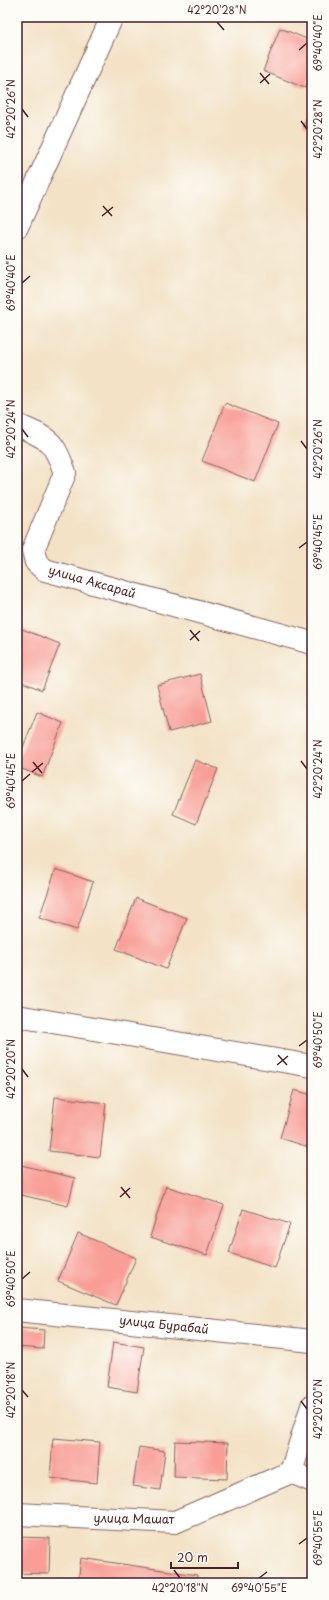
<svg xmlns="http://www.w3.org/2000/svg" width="329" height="1600" font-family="'Playpen Sans',sans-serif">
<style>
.building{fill:#f89e96}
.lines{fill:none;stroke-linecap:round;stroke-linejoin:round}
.minor-casing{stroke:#856361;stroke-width:24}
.minor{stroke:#fff;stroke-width:22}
.ticks{fill:none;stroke:#4a1f2b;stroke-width:1.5}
.labels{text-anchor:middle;stroke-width:3.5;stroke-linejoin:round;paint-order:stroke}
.street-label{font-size:12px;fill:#4a1f2b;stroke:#fdfcf7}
.neatline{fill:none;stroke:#4a1f2b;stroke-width:1.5}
.ticks-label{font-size:10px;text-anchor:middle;fill:#4a1f2b}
</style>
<rect width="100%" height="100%" fill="#fdfcf7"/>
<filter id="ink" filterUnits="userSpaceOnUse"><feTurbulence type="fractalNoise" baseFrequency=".025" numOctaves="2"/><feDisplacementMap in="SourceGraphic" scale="8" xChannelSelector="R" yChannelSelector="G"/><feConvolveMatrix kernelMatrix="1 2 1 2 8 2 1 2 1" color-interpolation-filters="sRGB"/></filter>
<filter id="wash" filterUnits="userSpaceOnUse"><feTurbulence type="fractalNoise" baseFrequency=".012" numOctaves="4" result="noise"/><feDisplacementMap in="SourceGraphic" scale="16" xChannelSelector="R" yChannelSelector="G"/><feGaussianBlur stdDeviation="0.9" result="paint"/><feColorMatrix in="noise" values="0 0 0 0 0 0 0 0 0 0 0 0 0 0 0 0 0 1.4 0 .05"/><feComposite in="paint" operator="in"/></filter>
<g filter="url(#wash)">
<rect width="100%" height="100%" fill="#f3e2c6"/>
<g id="blocks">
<!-- building -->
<g class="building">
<polygon points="280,28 312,41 312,70 305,88 263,71"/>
<polygon points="312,104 312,129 303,126"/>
<polygon points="225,403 278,424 255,482 202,461"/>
<polygon points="17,627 60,644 42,690 17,680"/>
<polygon points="200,674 212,721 169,732 157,685"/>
<polygon points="37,712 63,723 42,777 17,767 17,762"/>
<polygon points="195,760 218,769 196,824 173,814"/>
<polygon points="56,869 93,882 77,930 39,918"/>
<polygon points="136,898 187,918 166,969 116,949"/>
<polygon points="294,1090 312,1095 312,1148 280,1138"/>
<polygon points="55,1097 106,1103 100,1157 49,1151"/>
<polygon points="21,1165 75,1178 68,1206 17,1194 17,1182"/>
<polygon points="166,1186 224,1205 207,1255 150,1237"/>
<polygon points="243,1209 290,1224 275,1268 229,1253"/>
<polygon points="78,1233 136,1258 116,1305 58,1281"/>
<polygon points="17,1328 44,1330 43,1349 17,1347"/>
<polygon points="113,1342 144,1347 137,1392 107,1387"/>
<polygon points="53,1438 100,1442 97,1483 50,1478"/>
<polygon points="175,1441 228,1443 227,1479 174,1477"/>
<polygon points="139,1447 165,1451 160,1490 133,1486"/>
<polygon points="17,1537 50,1538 49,1574 17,1573"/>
<polygon points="81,1558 197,1575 196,1583 78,1583"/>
</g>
</g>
</g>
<g filter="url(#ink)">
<use href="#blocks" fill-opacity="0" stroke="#856361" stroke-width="1"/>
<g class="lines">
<defs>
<g id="minor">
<polyline points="17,227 112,17"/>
<path d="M 17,425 C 49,439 53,439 65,473 L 33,550 L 36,562 L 45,570 L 312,643"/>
<polyline points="17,1016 312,1066"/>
<polyline points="17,1310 312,1341"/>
<polyline points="291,1472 312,1406"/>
<polyline points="17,1514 175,1522 291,1472 312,1481"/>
</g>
</defs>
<!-- minor casing -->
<use href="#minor" class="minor-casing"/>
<!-- minor -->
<use href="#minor" class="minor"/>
</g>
</g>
<!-- ticks -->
<path class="ticks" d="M 217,22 L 224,30M 299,50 L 307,43M 260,73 L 269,84M 260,83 L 270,74M 22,109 L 28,117M 301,121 L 307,129M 103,206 L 112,216M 102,216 L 113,207M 22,283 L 30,276M 22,429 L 28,437M 301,441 L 307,449M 299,548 L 307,542M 190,630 L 199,641M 190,640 L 200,631M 301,761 L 307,769M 33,762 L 42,773M 32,772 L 43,763M 22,781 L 30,774M 299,1046 L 307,1040M 278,1055 L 287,1065M 277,1065 L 288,1056M 22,1069 L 28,1077M 121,1187 L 130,1198M 120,1197 L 130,1188M 22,1279 L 30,1272M 22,1390 L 28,1397M 301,1401 L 307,1409M 299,1544 L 307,1538M 174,1570 L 180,1578M 259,1578 L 267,1572"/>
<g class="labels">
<!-- street labels -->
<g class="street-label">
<text transform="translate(92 582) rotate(16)" y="4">улица Аксарай</text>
<text transform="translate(164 1325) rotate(6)" y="4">улица Бурабай</text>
<text transform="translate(134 1519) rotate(1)" y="4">улица Машат</text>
</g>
</g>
<!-- margin -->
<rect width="329" height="1600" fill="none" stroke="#fdfcf7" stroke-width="44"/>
<!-- scale -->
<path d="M171 1562v6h67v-6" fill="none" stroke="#4a1f2b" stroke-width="2"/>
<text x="177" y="1562" font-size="12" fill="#4a1f2b" stroke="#fdfcf7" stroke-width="3" paint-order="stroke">20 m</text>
<rect x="22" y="22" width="285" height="1556" class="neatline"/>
<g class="ticks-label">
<text x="217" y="14">42°20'28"N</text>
<text transform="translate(318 43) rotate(-90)" y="4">69°40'40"E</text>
<text transform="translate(11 109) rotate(-90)" y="4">42°20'26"N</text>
<text transform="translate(318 129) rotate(-90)" y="4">42°20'28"N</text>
<text transform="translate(11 283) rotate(-90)" y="4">69°40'40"E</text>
<text transform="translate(11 429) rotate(-90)" y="4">42°20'24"N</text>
<text transform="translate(318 449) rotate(-90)" y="4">42°20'26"N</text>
<text transform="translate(318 542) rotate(-90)" y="4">69°40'45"E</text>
<text transform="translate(318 769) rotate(-90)" y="4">42°20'24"N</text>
<text transform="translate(11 781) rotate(-90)" y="4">69°40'45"E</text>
<text transform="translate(318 1040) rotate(-90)" y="4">69°40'50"E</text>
<text transform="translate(11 1069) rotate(-90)" y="4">42°20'20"N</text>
<text transform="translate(11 1279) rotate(-90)" y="4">69°40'50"E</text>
<text transform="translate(11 1390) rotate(-90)" y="4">42°20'18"N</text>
<text transform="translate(318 1409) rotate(-90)" y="4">42°20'20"N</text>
<text transform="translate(318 1538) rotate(-90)" y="4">69°40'55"E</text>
<text x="180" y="1592">42°20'18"N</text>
<text x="259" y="1592">69°40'55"E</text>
</g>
</svg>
